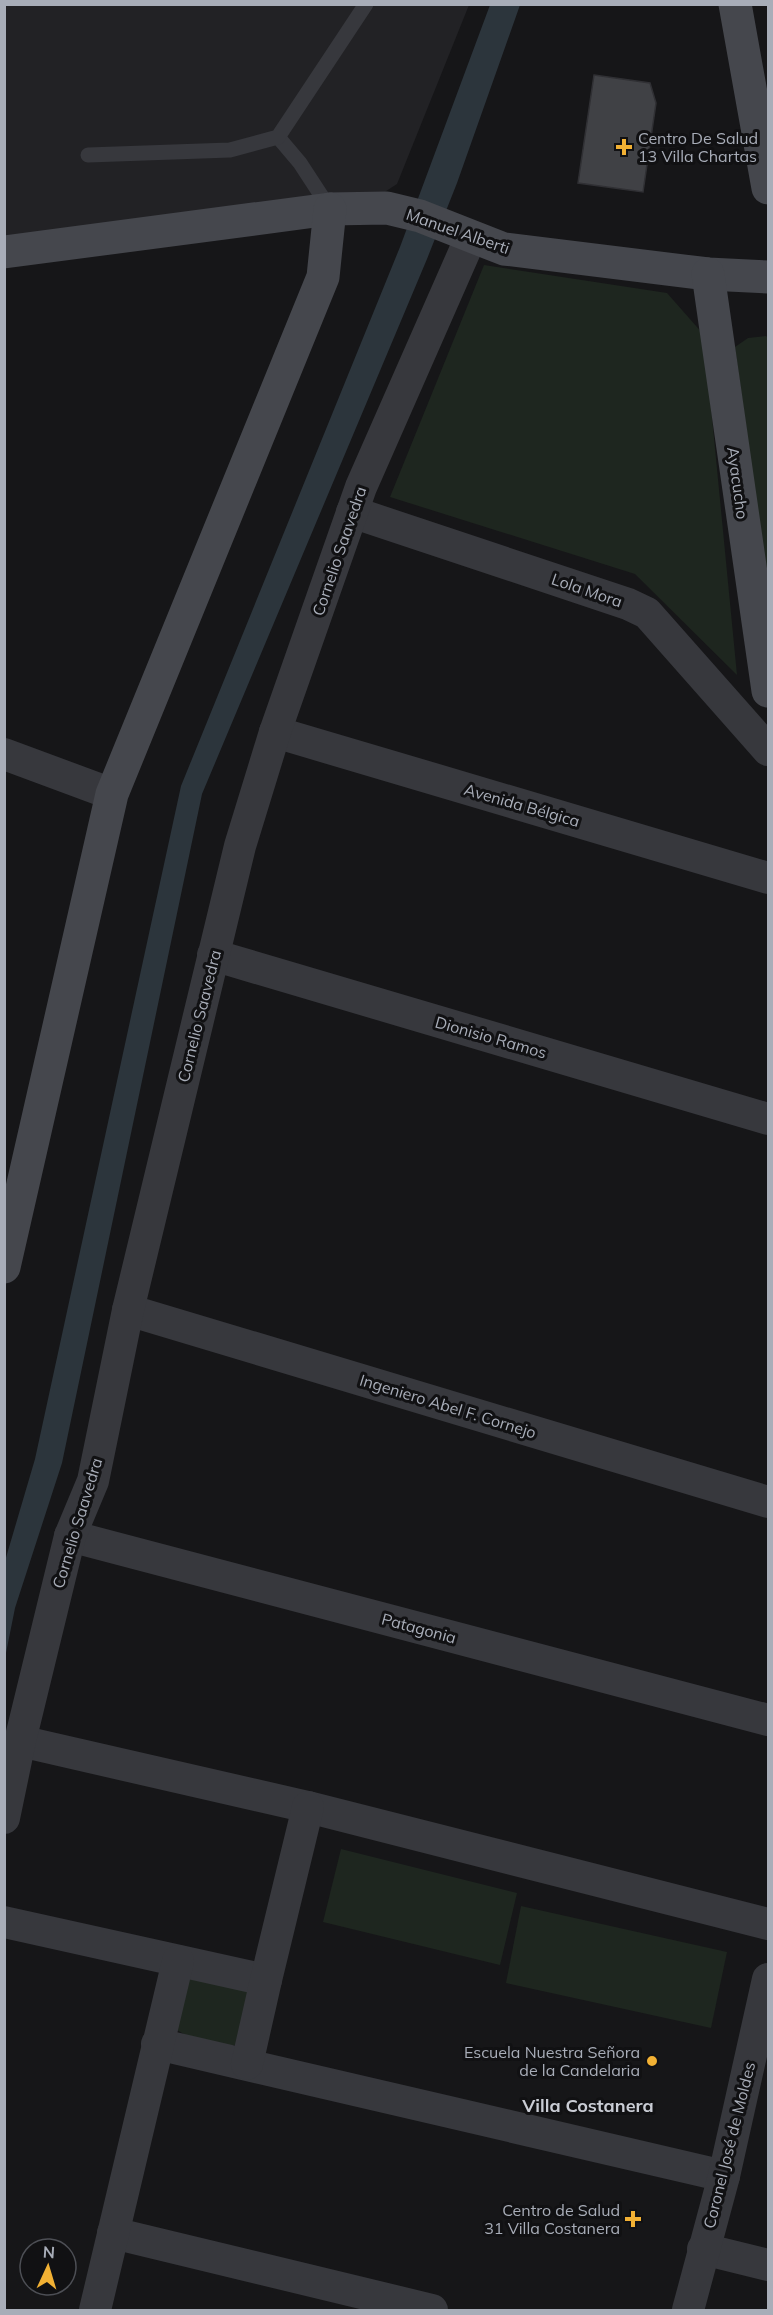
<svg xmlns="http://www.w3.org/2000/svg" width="773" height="2315" font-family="Mulish,sans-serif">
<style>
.built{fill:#222225}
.green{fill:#1e261f}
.water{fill:#2c353c}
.building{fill:#404145;stroke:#303034;stroke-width:1.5}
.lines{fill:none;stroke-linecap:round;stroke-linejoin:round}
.lane{stroke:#37383d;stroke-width:15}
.street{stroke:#37383d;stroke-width:32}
.secondary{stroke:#45474d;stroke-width:33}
.poi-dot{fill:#f2b134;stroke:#111113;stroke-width:2}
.labels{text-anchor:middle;stroke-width:6;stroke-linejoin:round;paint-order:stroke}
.poi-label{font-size:16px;fill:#a8adb8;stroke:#111113;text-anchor:end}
.street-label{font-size:16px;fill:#a8adb8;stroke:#111113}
.neighbourhood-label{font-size:18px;font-weight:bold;fill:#c9ccd4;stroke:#111113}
</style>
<rect width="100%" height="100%" fill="#161618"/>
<!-- built -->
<polygon class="built" points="5,5 469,5 397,184 360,208 5,252"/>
<!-- green -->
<g class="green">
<polygon points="484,265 667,293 704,335 737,675 635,574 390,497"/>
<polygon points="766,336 768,338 768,586 735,347 748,338"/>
<polygon points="341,1849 517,1893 500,1965 323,1922"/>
<polygon points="521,1906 727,1952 711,2028 506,1983"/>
<path d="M 196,1976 L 246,1990 L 251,1999 L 239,2044 C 223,2049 185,2038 173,2027 L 184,1978 Z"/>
</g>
<!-- water -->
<polygon class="water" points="490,5 520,5 457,183 427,259 202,794 62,1463 15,1608 5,1658 5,1561 35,1459 181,786 400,247"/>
<!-- building -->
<polygon class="building" points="594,75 650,83 656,103 643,192 578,183"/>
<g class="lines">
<!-- lane -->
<g class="lane">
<polyline points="278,137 300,163 330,209"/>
<polyline points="88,155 230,150 278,137 366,4"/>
</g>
<!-- street -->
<g class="street">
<polyline points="352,512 628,604 647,613 768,750"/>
<polyline points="275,732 768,878"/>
<polyline points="4,754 112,794"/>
<polyline points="213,955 768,1119"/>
<polyline points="128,1310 768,1502"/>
<polyline points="70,1536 768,1720"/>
<polyline points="20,1741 308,1807 768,1924"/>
<polyline points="4,1818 20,1741 70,1536 93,1481 128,1310 240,846 275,732 361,487 471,237"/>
<polyline points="4,1922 266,1980"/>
<polyline points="157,2044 724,2176"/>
<polyline points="247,2064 266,1980 308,1807"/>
<polyline points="113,2233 432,2310"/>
<polyline points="703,2249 768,2265"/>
<polyline points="95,2310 178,1961"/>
<polyline points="688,2310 724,2176 768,1979"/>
</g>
<!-- secondary -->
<g class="secondary">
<polyline points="735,4 768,188"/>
<polyline points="4,252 330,209 387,208 420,216 504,249 708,274 768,277"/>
<polyline points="708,274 768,691"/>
<polyline points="4,1267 112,794 323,277 330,209"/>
</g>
</g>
<!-- markers -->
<g class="poi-dot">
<path d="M621 138h6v6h6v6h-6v6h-6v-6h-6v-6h6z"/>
<circle cx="652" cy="2061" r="6"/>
<path d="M630 2210h6v6h6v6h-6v6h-6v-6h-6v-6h6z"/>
</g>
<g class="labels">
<!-- poi labels -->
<g class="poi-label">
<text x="638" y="144" text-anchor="start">Centro De Salud<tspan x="638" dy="18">13 Villa Chartas</tspan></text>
<text x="640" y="2058">Escuela Nuestra Señora<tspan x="640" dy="18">de la Candelaria</tspan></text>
<text x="620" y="2216">Centro de Salud<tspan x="620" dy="18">31 Villa Costanera</tspan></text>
</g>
<!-- street labels -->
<g class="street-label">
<text transform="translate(458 231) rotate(19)" y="6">Manuel Alberti</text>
<text transform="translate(738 483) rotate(82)" y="6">Ayacucho</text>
<text transform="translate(339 551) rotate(-71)" y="6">Cornelio Saavedra</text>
<text transform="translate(587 590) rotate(19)" y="6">Lola Mora</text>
<text transform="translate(522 805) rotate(16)" y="6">Avenida Bélgica</text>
<text transform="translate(199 1016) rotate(-76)" y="6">Cornelio Saavedra</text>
<text transform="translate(491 1037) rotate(16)" y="6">Dionisio Ramos</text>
<text transform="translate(448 1406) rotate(17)" y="6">Ingeniero Abel F. Cornejo</text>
<text transform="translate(77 1523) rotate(-73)" y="6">Cornelio Saavedra</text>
<text transform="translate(419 1628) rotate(15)" y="6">Patagonia</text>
<text transform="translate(729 2145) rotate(-76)" y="6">Coronel José de Moldes</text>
</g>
<!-- neighbourhood labels -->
<g class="neighbourhood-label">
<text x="588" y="2112">Villa Costanera</text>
</g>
</g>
<!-- border -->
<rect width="773" height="2315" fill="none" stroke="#a8adb8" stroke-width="12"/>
<!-- north arrow -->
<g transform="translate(48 2267) rotate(4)"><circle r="28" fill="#111113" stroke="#4d4f55" stroke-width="1.5"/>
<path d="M0-4.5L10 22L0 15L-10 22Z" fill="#f2b134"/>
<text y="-9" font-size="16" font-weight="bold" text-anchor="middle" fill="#a8adb8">N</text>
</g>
</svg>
